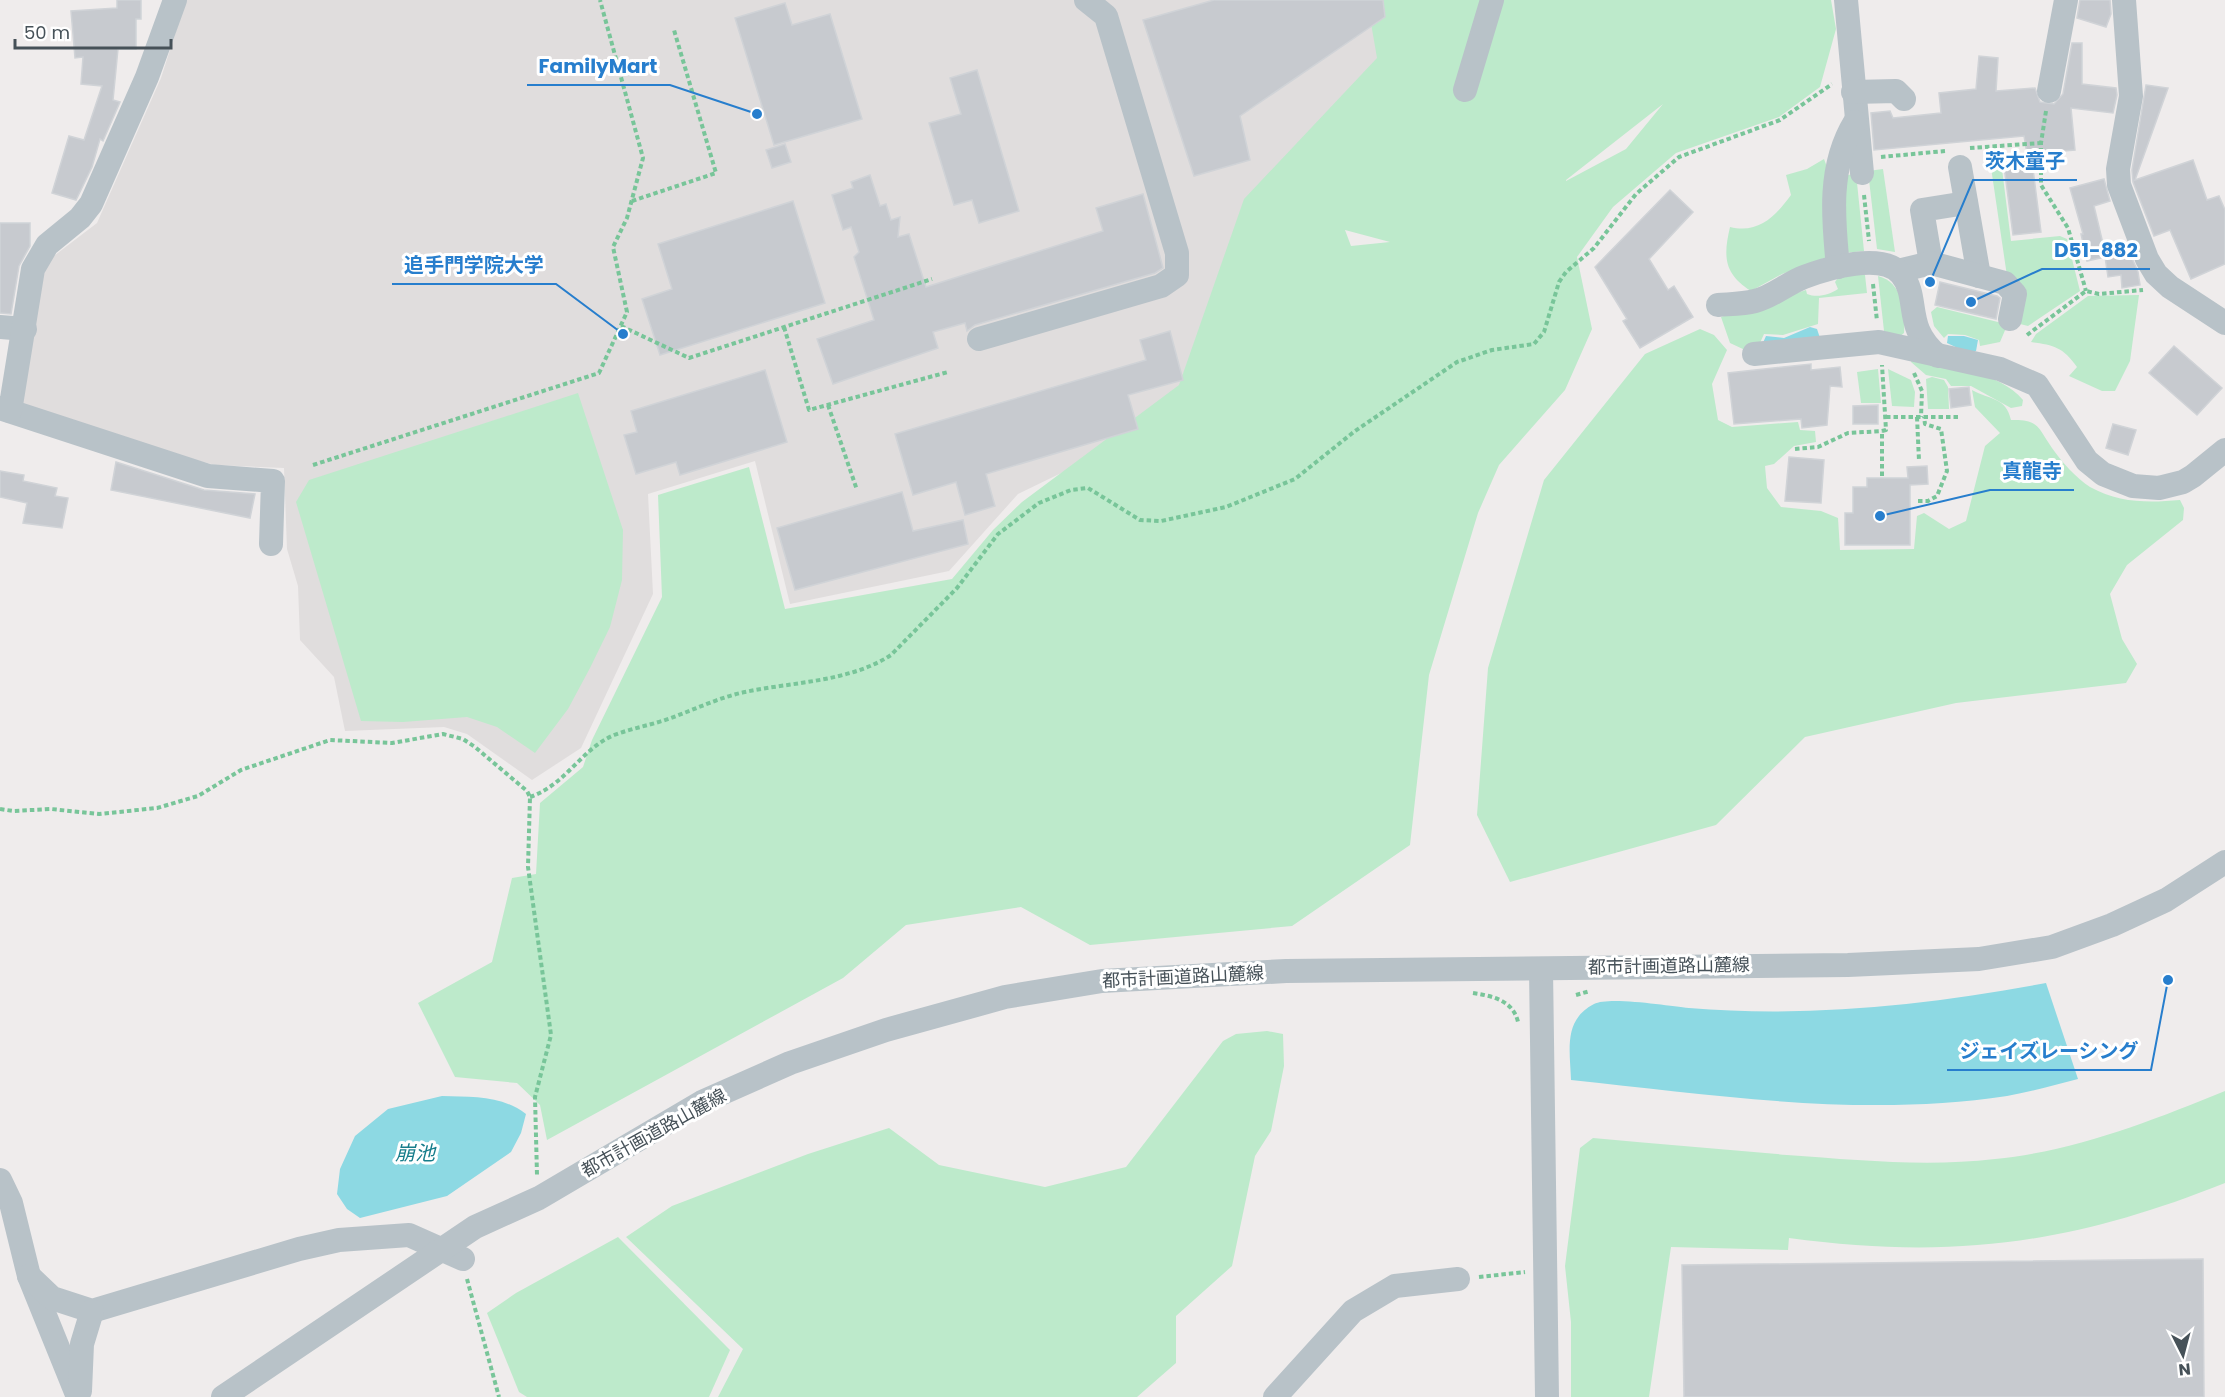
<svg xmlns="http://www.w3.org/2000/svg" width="2225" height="1397" font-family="Poppins,'Noto Sans JP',sans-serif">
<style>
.education{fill:#e0dddd}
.green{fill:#bdeacb;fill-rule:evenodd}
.water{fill:#8dd9e3}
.building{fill:#c7cacf;stroke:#d0d3d7;stroke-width:1.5}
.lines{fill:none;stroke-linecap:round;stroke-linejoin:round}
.path{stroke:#78c599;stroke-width:4;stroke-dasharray:4.5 3;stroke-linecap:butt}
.minor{stroke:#b8c2c8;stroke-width:24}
.labels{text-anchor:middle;stroke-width:6;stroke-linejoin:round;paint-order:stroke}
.street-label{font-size:18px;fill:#465158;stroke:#fff}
.water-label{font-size:20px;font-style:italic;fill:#177d8b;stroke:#fff}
.leader{fill:none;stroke:#277ecd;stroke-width:2}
.callout-dot{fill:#277ecd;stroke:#fff;stroke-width:2}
.callout-label{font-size:20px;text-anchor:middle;font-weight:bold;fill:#277ecd;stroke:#fff;stroke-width:6;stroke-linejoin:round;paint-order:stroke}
</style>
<rect width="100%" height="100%" fill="#efecec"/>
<!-- education -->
<polygon class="education" points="186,0 1401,0 1396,68 1191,410 1018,494 949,571 790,604 755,461 648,494 653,594 581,748 532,780 467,734 444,727 345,731 334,677 300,640 298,586 287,549 284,468 215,465 113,438 17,405 46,262 97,223 161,78"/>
<!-- green -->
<g class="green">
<path d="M 1367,0 L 1831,0 L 1836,29 L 1820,87 L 1779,117 L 1676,153 L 1613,207 L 1577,257 L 1592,329 L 1565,390 L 1499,465 L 1478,513 L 1429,675 L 1410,845 L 1292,926 L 1090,945 L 1021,907 L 906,925 L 843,978 L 547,1140 L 540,1105 L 517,1083 L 455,1077 L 418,1003 L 492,962 L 512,878 L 536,874 L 540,803 L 583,767 L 592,740 L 662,597 L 658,495 L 749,467 L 785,609 L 952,579 L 993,530 L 1022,502 L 1179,385 L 1244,199 L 1377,58 ZM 1663,104 L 1626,149 L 1566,181 L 1566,180 ZM 1345,230 L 1390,242 L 1351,246 Z"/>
<polygon points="2000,153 2011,241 2060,236 2067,239 2080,291 2028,326 2020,324 2007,276 1989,154"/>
<path d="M 1824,159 L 1827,167 L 1830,256 L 1782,274 L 1751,291 C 1724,274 1723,257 1730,227 C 1758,234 1775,217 1791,195 L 1786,175 L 1807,169 Z"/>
<polygon points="1883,169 1895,252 1877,249 1868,171"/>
<polygon points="1856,173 1864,251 1844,253 1845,176"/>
<path d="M 1860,274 L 1865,275 L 1867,293 L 1819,298 L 1818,324 L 1783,335 L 1764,334 L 1760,343 L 1745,350 L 1730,343 L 1721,317 L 1806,290 L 1807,294 C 1817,298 1829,295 1838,289 L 1835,282 L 1838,278 Z"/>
<path d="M 1878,276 C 1902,282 1906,311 1904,333 L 1899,337 L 1884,331 Z"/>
<path d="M 2139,295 L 2130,361 L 2115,391 L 2102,391 L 2069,376 L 2077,367 C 2063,347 2054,345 2031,342 L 2036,334 L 2088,296 Z"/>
<polygon points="1937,307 2002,323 2006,328 2000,342 1980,346 1979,340 1965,335 1948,334 1944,338 1934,326 1931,312"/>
<path d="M 1700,329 L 1714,335 L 1727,350 L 1712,384 L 1718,420 L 1732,427 L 1798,422 L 1800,430 L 1815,431 L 1816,442 L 1794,446 L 1774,464 L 1765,466 L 1767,488 L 1781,507 L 1821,511 L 1838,518 L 1840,550 L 1914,549 L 1917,516 L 1924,513 L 1949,529 L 1966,521 L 1985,446 L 2000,433 L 1975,407 L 1972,390 C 1990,400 2006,397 2011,420 C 2039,419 2038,428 2052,448 C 2061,461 2077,479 2090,487 C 2119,503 2148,503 2180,500 L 2184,508 L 2183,520 L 2127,565 L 2110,594 L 2122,639 L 2137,664 L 2126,683 L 1956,703 L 1805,737 L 1716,825 L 1510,882 L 1477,815 L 1488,668 L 1544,480 L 1645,354 Z"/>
<path d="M 1912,358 C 1948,367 1999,371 2023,400 L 2022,406 L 2011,408 L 1971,386 L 1951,386 L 1946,379 L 1926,375 L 1911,362 Z"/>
<polygon points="1878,369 1881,403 1861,403 1857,372"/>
<polygon points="1888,369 1911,380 1915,392 1914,407 1892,406"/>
<polygon points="1932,377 1944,380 1948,387 1949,409 1928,409 1926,379"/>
<polygon points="578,393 623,530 622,580 610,627 590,668 568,709 535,753 497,727 467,717 403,722 361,721 296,502 309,480"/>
<polygon points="1267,1031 1283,1034 1284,1066 1271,1131 1255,1156 1232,1266 1176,1316 1176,1363 1137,1397 718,1397 743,1349 626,1237 672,1206 808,1154 889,1128 939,1165 1045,1187 1126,1167 1223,1041 1236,1034"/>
<path d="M 2225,1091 L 2225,1183 C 2072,1244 1953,1260 1789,1238 L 1788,1250 L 1671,1247 L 1649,1397 L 1571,1397 L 1571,1322 L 1565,1266 L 1580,1148 L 1593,1138 C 1658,1144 1722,1149 1787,1155 C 1857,1160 1926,1167 1995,1159 C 2076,1151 2151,1121 2225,1091 Z"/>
<polygon points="618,1237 730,1350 709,1397 527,1397 519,1392 487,1313 516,1293"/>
</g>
<!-- water -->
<g class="water">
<polygon points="1810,327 1817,329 1820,338 1762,345 1766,336 1784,338"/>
<polygon points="1948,336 1964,336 1978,340 1976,351 1964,351 1947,343"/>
<path d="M 2046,983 L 2078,1079 C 2054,1085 2030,1092 2007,1096 C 1862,1118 1715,1095 1571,1080 C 1570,1050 1563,1020 1594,1004 C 1609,996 1669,1006 1689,1008 C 1808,1018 1928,1005 2046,983 Z"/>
<path d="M 442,1096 C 473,1097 501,1095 526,1114 L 521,1133 L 511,1152 L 447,1196 L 360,1218 L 347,1209 L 337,1194 L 340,1169 L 355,1136 L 388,1109 Z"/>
</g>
<!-- building -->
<g class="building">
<polygon points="117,0 141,0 141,19 136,19 136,49 118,49 113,100 120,102 103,141 100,139 92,167 76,200 52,193 69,136 84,140 102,86 81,84 83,57 75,58 71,11 117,8"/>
<polygon points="1214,0 1383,0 1385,17 1240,116 1250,160 1194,176 1143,20"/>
<polygon points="2080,0 2110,0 2111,14 2106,27 2077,18"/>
<polygon points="785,3 792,25 830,14 862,119 774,145 735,18"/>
<polygon points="2072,43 2082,43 2082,84 2116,88 2117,95 2113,113 2071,108 2075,150 2027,154 2024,136 1874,150 1871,113 1890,111 1893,118 1941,113 1939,93 1976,89 1979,56 1998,58 1996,91 2035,88 2040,102 2054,104 2063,94"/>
<polygon points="977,70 1019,211 979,223 972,200 954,205 929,123 961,114 950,78"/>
<polygon points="2146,85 2168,88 2135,180 2193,160 2207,200 2219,196 2225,210 2225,264 2191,279 2170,230 2154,236 2133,182 2132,170"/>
<polygon points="785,144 791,162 772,168 766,150"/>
<polygon points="2032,161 2041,232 2013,235 2004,166"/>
<polygon points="870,175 880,206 886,204 891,220 900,217 898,237 909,234 926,287 1103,231 1096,208 1143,194 1163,268 1155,273 975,325 967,331 965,323 933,332 938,348 833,384 817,339 874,320 854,257 859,252 851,227 843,230 832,195 853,188 851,182"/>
<polygon points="2104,179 2110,201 2094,206 2105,252 2128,249 2138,272 2140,285 2122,288 2121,275 2108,277 2105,257 2087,261 2081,234 2083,234 2070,188"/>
<polygon points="1670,190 1693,212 1649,259 1668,290 1674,286 1693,317 1640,348 1623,321 1627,319 1595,267"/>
<polygon points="793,201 825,303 660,355 642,299 672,289 658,244"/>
<polygon points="0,223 30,223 30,246 19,266 11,314 0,313"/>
<polygon points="1940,282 1997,296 2000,298 1996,319 1935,305"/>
<polygon points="1170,331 1183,380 1128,395 1138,429 986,474 995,506 965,515 956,482 913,495 895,434 1146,360 1140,340"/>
<polygon points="2174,346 2222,388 2197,415 2149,373"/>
<polygon points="1811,364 1811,370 1840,367 1842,387 1830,386 1827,425 1802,428 1801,419 1734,424 1728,373"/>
<polygon points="765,370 787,442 680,475 676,462 636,474 624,435 637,432 631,411"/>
<polygon points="1969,387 1971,405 1951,408 1949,389"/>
<polygon points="1878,405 1878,424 1853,424 1853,406"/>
<polygon points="2113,424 2136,430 2128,455 2106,448"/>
<polygon points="1789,457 1824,460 1821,503 1785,501"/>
<polygon points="116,462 204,490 255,494 250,518 111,490"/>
<polygon points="1927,466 1928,484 1910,485 1910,545 1845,545 1845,513 1853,513 1853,487 1867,487 1867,478 1908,478 1907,467"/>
<polygon points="0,471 24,475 23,481 57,488 55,496 68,498 62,528 23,523 27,503 0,497"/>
<polygon points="902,492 913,531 963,520 968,544 795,590 777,528"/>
<polygon points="2203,1259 2204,1397 1684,1397 1682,1265"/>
</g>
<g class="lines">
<!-- path -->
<g class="path">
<polyline points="2046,111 2041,143 2041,185 2068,228 2086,291"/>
<polyline points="1970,148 2041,143"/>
<polyline points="1881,157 1945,151"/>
<polyline points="1864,195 1869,241"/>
<polyline points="632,201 716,173 674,30"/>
<polyline points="1873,284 1877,321"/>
<polyline points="621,326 689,358 932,279"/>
<polyline points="784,327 809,410 948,372"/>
<polyline points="2027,335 2086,291 2099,294 2143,290"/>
<polyline points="1914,373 1922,391 1921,417"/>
<polyline points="828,405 857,490"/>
<polyline points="1886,417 1958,417"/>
<polyline points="1917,417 1919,461"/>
<polyline points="1795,449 1818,447 1848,433 1882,431"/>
<polyline points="313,465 599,373 627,312 613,247 627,218 643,158 600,0"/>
<polyline points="1882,476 1882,431 1886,430 1882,365"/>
<polyline points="1918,501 1928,501 1937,496 1947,471 1941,429 1925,424 1924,417"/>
<path d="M 530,797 C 567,784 581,749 614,735 C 630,729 646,726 662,721 C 690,712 716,698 745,692 C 792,682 850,682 891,655 L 957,588 L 998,534 L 1039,503 L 1071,490 L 1088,488 L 1140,520 L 1161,521 L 1226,507 L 1295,479 L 1355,431 L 1457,362 L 1492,350 L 1534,344 L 1544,332 L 1559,282 L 1566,272 L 1594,248 L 1636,194 L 1679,157 L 1780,120 L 1832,84"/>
<polyline points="0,809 13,811 51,809 99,814 157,808 198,796 241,770 330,740 392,743 443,734 463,739 475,747 527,791 530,797 528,867 551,1035 535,1097 537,1175"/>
<path d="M 1473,993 C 1492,996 1513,1000 1518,1022"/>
<polyline points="1576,995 1590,991"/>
<polyline points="1479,1277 1525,1272"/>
<polyline points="467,1279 499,1397"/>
</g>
<!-- minor -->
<g class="minor">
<polyline points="1846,0 1862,173"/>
<polyline points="2124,0 2131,96 2118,169 2119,185 2147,259 2156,274 2170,287 2225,323"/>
<polyline points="1465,90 1492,0"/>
<polyline points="2049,91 2066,0"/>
<polyline points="1853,92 1896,91 1904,99"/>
<polyline points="1960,167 1979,276"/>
<polyline points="1931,263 1922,210 1966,203"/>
<path d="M 1838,267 C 1833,218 1828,166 1855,122"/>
<polyline points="1898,271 1931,263 2005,283 2015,294 2010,319"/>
<path d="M 1718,305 C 1730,304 1743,304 1755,301 C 1772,297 1788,283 1804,277 C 1828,268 1882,252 1901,274 C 1921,298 1902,326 1938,356"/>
<polyline points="0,327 25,329"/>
<polyline points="979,339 1161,286 1177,275 1177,253 1106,16 1086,0"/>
<polyline points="1754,354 1879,342 2000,369 2037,385 2087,461 2103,474 2133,486 2159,488 2183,482 2193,476 2225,450"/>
<polyline points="0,408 208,476 273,481 271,544"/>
<polyline points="10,411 33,269 47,245 80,218 91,204 147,77 175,0"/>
<polyline points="1541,969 1547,1397"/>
<polyline points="0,1180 11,1203 29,1276 78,1397"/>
<polyline points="29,1276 52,1298 92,1311 299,1249 339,1240 409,1235 463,1259"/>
<polyline points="80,1391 82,1344 92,1311"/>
<polyline points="223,1397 475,1227 539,1198 702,1102 790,1063 886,1030 1005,997 1102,981 1286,971 1848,965 1979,959 2052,947 2112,925 2166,900 2225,862"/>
<polyline points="1275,1397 1353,1311 1395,1286 1458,1279"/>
</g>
</g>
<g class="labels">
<!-- street labels -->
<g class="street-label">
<text transform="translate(1669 966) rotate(-1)" y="6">都市計画道路山麓線</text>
<text transform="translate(1183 977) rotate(-3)" y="6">都市計画道路山麓線</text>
<text transform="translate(654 1133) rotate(-29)" y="6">都市計画道路山麓線</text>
</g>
<!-- water labels -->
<g class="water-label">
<text x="415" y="1160">崩池</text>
</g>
</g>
<!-- callouts -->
<path class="leader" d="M757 114L670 85H527M1930 282L1973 180H2077M1971 302L2042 269H2150M623 334L556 284H392M1880 516L1990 490H2074M2168 980L2151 1070H1947"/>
<g class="callout-dot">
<circle cx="757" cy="114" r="6"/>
<circle cx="1930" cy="282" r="6"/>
<circle cx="1971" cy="302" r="6"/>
<circle cx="623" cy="334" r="6"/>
<circle cx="1880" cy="516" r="6"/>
<circle cx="2168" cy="980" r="6"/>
</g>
<g class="callout-label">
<text x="598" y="73">FamilyMart</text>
<text x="2025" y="168">茨木童子</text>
<text x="2096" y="257">D51-882</text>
<text x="474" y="272">追手門学院大学</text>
<text x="2032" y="478">真龍寺</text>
<text x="2049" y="1058">ジェイズレーシング</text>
</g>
<!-- north arrow -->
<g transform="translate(2183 1355) rotate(174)" stroke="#ffffff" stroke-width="4.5" paint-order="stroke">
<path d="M0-4.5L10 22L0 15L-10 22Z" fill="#465158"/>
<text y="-9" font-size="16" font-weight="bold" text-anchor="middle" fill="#465158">N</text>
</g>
<!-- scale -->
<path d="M15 39v9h156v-9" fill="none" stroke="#465158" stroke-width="3"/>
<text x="24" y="39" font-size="18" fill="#465158" stroke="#ffffff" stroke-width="4.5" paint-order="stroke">50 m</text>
</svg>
